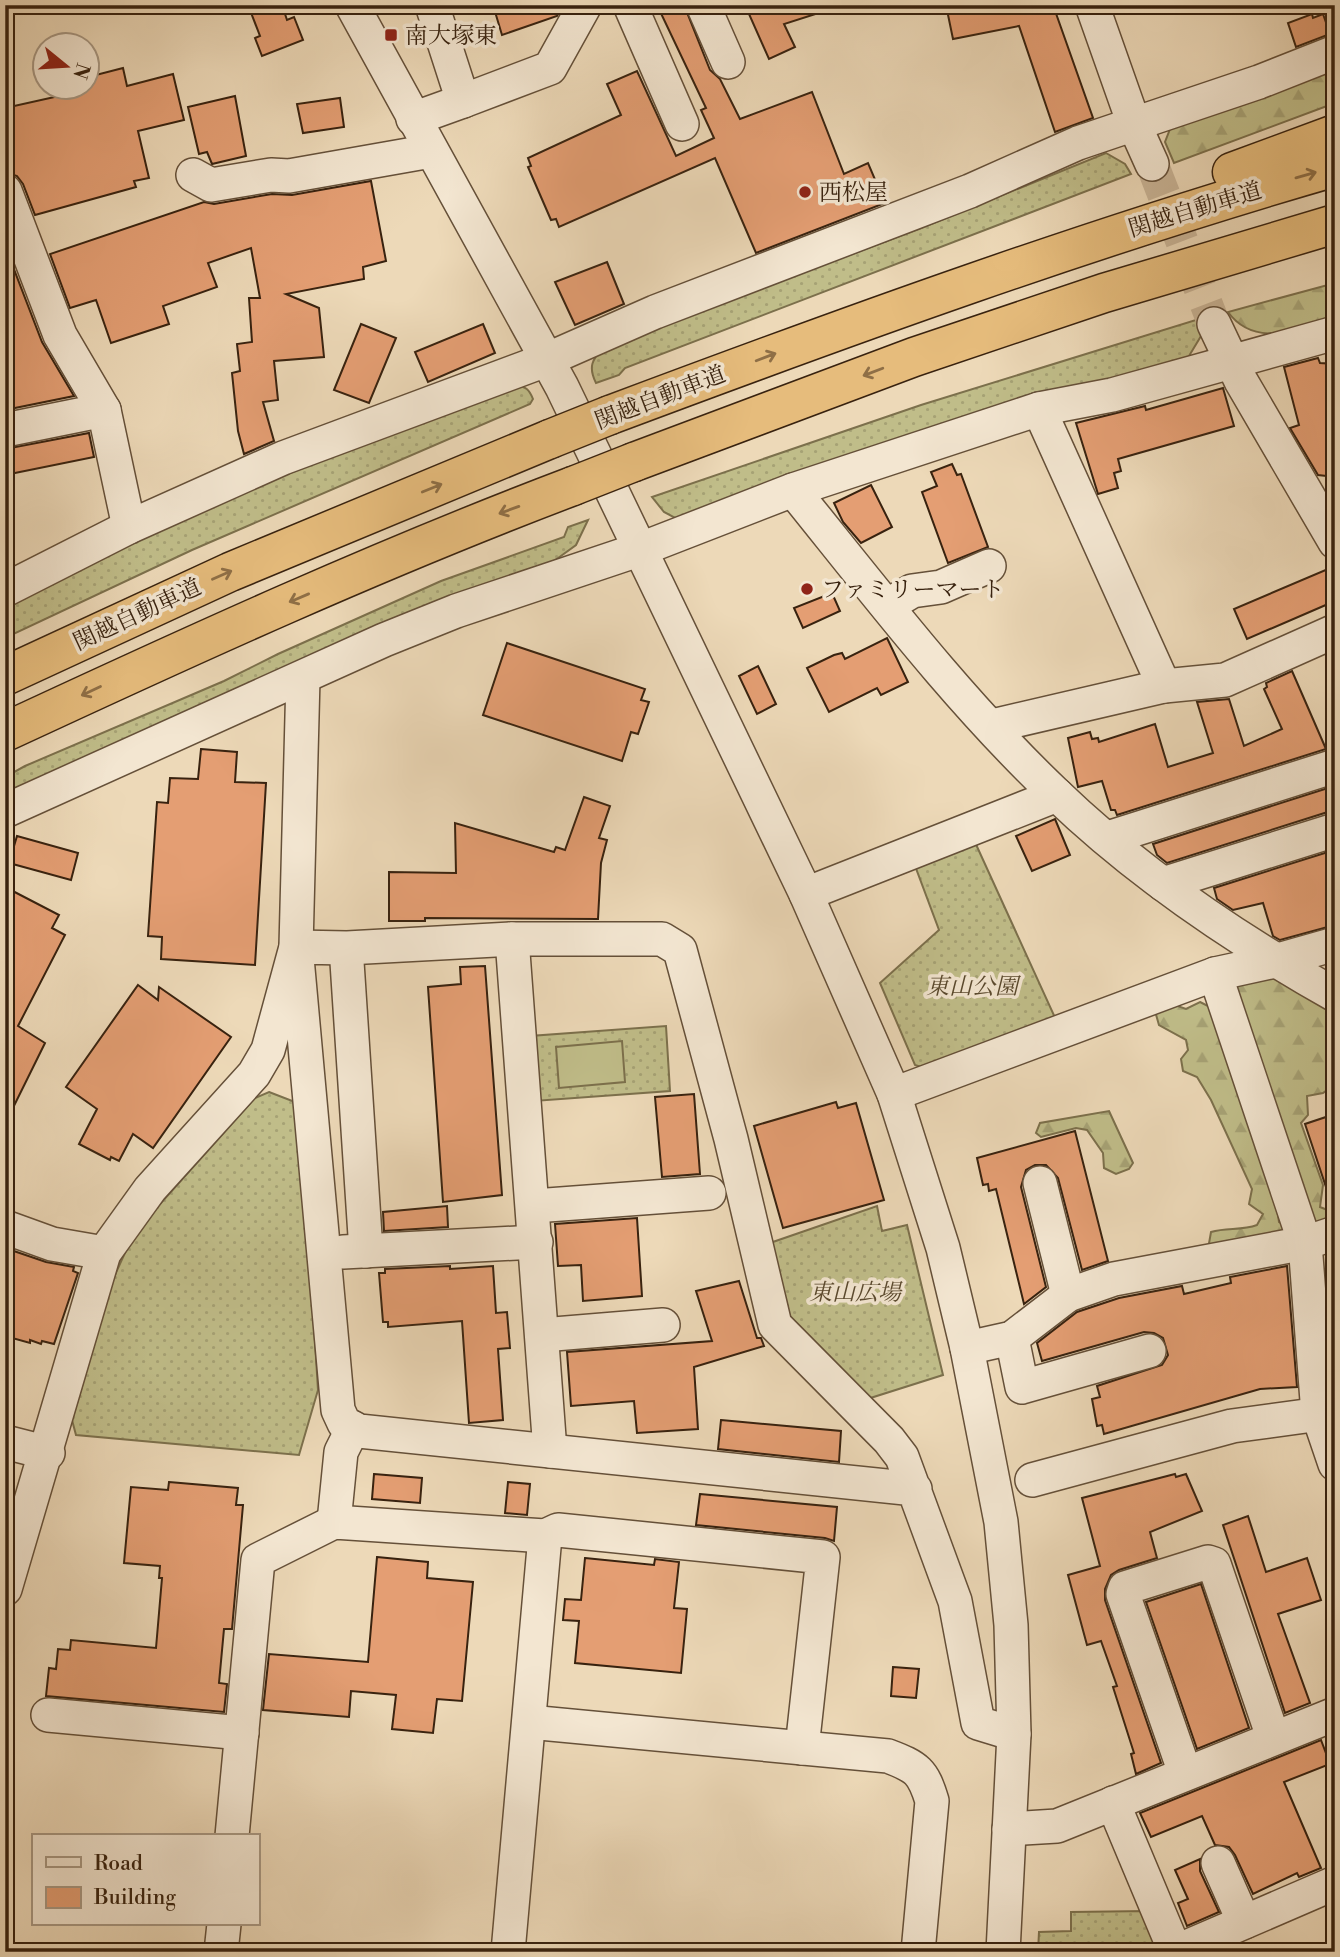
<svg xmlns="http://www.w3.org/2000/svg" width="1340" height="1957" font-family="'Libre Bodoni','Noto Serif JP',serif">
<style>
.grass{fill:url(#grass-dots);stroke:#7c704c;stroke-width:2}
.forest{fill:url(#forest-firs);stroke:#7c704c;stroke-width:2}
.garden{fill:#c0bd89;stroke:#7c704c;stroke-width:2}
.building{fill:#e49e73;stroke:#38220f;stroke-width:2}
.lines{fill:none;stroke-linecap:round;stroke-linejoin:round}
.minor-tunnel{stroke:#c9b496;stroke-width:33;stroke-dasharray:33 17;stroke-linecap:butt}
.minor-casing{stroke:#655039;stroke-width:36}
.highway-casing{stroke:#38220f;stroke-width:41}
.minor{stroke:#f3e6d1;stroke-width:33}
.highway{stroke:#e6bc7c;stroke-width:38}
.highway-bridge-casing{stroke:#38220f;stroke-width:41;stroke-linecap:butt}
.highway-bridge{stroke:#e6bc7c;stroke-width:38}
.oneway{stroke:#8f6f46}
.poi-dot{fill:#8f2418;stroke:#f3e6d1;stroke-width:2.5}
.labels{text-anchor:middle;stroke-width:7;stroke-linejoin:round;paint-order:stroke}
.poi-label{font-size:23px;fill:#38220f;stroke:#f3e6d1;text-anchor:start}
.street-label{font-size:23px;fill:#38220f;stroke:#f3e6d1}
.park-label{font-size:23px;font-style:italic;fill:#5a492e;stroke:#f3e6d1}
</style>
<defs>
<pattern id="grass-dots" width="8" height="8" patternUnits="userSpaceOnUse" patternTransform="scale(1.75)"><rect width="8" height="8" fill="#c0bd89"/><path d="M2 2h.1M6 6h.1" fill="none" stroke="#a6a275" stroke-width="1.8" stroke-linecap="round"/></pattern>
<pattern id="forest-firs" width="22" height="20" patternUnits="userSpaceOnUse" patternTransform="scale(1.75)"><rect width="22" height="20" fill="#c0bd89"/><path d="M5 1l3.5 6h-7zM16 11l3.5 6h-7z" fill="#a6a275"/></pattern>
</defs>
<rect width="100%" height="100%" fill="#edd9b8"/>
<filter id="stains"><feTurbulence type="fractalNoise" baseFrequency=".00286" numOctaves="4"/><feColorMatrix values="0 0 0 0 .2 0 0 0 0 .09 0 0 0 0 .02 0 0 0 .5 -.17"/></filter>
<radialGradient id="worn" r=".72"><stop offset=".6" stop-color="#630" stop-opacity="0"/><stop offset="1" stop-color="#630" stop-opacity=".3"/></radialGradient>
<!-- grass -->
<g class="grass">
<path d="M 1106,153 L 1125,164 L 1131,174 L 625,368 L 619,375 L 596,383 C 588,367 592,360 603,347 L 919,229 Z"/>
<polygon points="1199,319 1201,336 1183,366 741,495 677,519 664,512 652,497 921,405"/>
<path d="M 516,385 C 526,387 529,389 533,399 L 530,404 L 192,550 L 5,638 L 5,599 L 151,527 Z"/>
<polygon points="588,520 576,545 554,561 5,802 5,777 25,766 224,681 278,654 441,581 564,537 568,527"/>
<polygon points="974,840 1057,1022 927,1069 915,1065 880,983 939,930 914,863"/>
<polygon points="666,1026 670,1091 534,1101 530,1036"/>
<polygon points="269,1092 295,1102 301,1117 318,1390 299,1455 76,1435 72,1420 114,1277 134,1233 255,1098"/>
<polygon points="877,1206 882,1231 907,1225 943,1375 864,1400 788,1318 770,1243"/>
<polygon points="1148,1911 1162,1952 1038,1952 1039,1932 1071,1931 1071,1912"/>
</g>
<!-- forest -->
<g class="forest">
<polygon points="1335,63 1335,103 1174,163 1165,142 1172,124"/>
<path d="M 1335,283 L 1335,323 C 1298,330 1254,348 1228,312 Z"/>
<polygon points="1259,969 1335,1008 1335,1084 1323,1093 1307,1096 1308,1115 1301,1123 1323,1185 1320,1207 1335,1213 1335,1228 1313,1226 1233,982"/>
<path d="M 1200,1002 L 1210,1007 L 1276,1201 L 1279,1222 L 1289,1226 L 1290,1232 L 1208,1249 L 1211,1232 C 1227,1227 1241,1231 1257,1225 L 1263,1214 L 1249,1204 L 1252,1189 L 1211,1100 L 1197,1077 L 1183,1071 L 1181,1059 L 1188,1050 L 1186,1040 L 1159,1025 L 1155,1011 L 1172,1004 L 1186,1009 Z"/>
<polygon points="1109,1111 1133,1163 1129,1169 1116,1174 1104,1168 1103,1153 1087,1130 1076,1128 1041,1137 1036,1133 1040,1123"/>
</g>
<!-- garden -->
<polygon class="garden" points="622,1041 625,1082 559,1088 556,1047"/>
<!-- building -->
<g class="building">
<polygon points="263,5 282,5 287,20 294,17 303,40 262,56 255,38 260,36 250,10"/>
<polygon points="493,5 563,5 557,16 502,35"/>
<polygon points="657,5 684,5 710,70 720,79 740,119 812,92 844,174 868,163 885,203 756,253 715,158 559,227 556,219 551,220 528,167 531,166 528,158 621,115 607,84 637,71 676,156 714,138 701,110 706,108"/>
<polygon points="745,5 828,5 828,10 784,24 795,47 769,59"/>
<polygon points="966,5 1053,5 1093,118 1055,132 1019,26 953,39 947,10"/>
<polygon points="1312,14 1313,18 1323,14 1330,34 1296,47 1288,23"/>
<polygon points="123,68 127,86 173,74 184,120 138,131 149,178 134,181 136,187 35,215 23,184 17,176 5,172 5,143 9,142 5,108 77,92 76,88 88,88 88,77"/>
<polygon points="235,96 246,156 212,164 207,152 199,154 188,107"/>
<polygon points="340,98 344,127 303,133 297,104"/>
<polygon points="371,181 386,261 363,267 364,279 286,294 319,308 324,357 274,361 278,400 263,402 274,441 244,454 238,431 232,373 240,371 237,344 252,342 249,298 260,298 251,248 208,263 217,287 163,306 169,324 111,343 96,300 70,308 50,254 204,202 214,204 272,194 292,195"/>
<polygon points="5,246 42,342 74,396 5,410"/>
<polygon points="607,262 624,304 575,325 555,282"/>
<polygon points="361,324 396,338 369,403 334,390"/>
<polygon points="483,324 495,353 428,382 415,352"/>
<polygon points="1318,358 1320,363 1335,364 1335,477 1318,475 1290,428 1299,425 1284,367"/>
<polygon points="1223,388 1234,426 1118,459 1121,471 1114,473 1118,488 1098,494 1076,423 1145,406 1146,410"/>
<polygon points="89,433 94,457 5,475 5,449"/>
<polygon points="952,464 957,475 961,474 988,547 948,563 922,492 937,486 931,472"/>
<polygon points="871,485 892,527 861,543 843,522 834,503"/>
<polygon points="1335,566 1335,601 1247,639 1234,609"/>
<polygon points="832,593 840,611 803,628 794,608"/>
<polygon points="887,638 908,682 881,695 877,688 829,712 807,668 834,655 842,653 845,659"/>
<polygon points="507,643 645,689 641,700 649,702 638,734 631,732 622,761 483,715"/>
<polygon points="758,666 776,704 757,714 739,676"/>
<polygon points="1292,671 1326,749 1117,815 1115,810 1111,810 1102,781 1078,787 1068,738 1090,732 1092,739 1098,738 1099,742 1155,724 1168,767 1213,753 1197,702 1229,699 1244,746 1282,729 1264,689 1267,687 1266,683"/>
<polygon points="201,749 237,752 235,782 266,783 255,965 161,959 162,937 148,936 157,802 168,803 170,778 198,779"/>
<polygon points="1328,788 1334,810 1167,863 1157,855 1153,844"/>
<polygon points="584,797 610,806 599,838 607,840 601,863 598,919 425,918 425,921 389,921 389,872 456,873 455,823 554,852 556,847 565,850"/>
<polygon points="1055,819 1070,855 1032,871 1016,836"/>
<polygon points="17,836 78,853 71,880 9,863"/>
<polygon points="1328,852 1335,874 1335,883 1327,886 1335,910 1335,925 1280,940 1273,936 1263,903 1233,910 1217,899 1214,888"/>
<polygon points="5,887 59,915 52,928 65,935 18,1026 45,1043 5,1124"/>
<polygon points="485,966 502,1195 443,1202 428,987 461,984 460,967"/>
<polygon points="138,985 158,1000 159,987 231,1037 153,1148 133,1134 119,1161 111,1157 110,1160 79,1144 97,1109 66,1087"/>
<polygon points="694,1094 700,1174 662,1177 655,1097"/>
<polygon points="836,1102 838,1108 856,1103 884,1200 783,1228 754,1126"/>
<polygon points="1335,1114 1335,1201 1331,1202 1305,1124"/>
<polygon points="1075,1131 1108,1261 1082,1270 1058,1178 1046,1165 1035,1165 1026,1170 1021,1187 1046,1287 1024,1304 996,1189 989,1191 988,1184 983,1185 977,1158"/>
<polygon points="447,1206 448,1227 384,1231 383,1212"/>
<polygon points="637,1218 642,1296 583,1301 581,1265 558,1266 555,1224"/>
<polygon points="5,1248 46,1262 74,1267 73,1271 78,1273 54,1344 42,1341 41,1344 30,1340 30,1343 5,1336"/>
<polygon points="450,1266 450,1269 493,1266 496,1313 507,1312 510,1348 498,1349 503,1420 469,1423 462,1321 388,1327 388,1322 383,1322 379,1273 385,1273 385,1269"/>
<polygon points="1287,1266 1297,1387 1260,1389 1104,1434 1102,1425 1097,1426 1092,1399 1100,1397 1097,1386 1162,1365 1168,1355 1163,1338 1154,1333 1144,1332 1042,1361 1037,1343 1077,1312 1119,1298 1182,1286 1184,1294 1231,1283 1230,1277"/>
<polygon points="739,1281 757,1338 761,1338 764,1346 694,1367 698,1429 637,1433 634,1401 571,1406 567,1352 712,1341 696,1291"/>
<polygon points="721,1420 841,1431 839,1462 718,1449"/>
<polygon points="374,1474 422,1478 420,1503 372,1499"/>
<polygon points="1175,1474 1176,1477 1186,1474 1202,1511 1150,1532 1157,1558 1119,1570 1111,1575 1105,1589 1105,1600 1161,1763 1136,1774 1131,1754 1134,1753 1113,1687 1117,1686 1101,1641 1087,1645 1068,1575 1100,1566 1082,1498"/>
<polygon points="169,1482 238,1488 236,1505 243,1505 232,1629 224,1629 219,1683 227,1684 224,1712 46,1696 49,1668 56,1669 58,1649 70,1650 71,1640 156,1648 162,1578 159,1578 160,1566 124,1563 131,1487 168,1490"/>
<polygon points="508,1482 530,1484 527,1515 505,1513"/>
<polygon points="700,1494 837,1507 834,1541 825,1538 696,1525"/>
<polygon points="1248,1516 1266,1572 1307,1558 1321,1600 1278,1614 1310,1703 1285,1713 1223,1525"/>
<polygon points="377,1557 428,1562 427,1578 473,1582 462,1701 437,1699 433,1733 392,1729 396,1695 351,1691 349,1717 263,1710 269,1654 368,1662"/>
<polygon points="585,1558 654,1565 655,1559 679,1562 674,1608 687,1609 681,1673 575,1663 579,1621 563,1620 565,1599 581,1600"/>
<polygon points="1201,1584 1249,1728 1197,1749 1146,1602"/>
<polygon points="893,1667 919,1669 916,1698 891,1696"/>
<polygon points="1321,1740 1330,1764 1284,1782 1321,1868 1299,1877 1297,1873 1253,1894 1235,1855 1229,1847 1215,1845 1202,1816 1151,1837 1140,1813"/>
<polygon points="1200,1859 1200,1871 1219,1912 1187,1926 1178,1903 1188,1899 1175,1870"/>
</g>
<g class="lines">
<!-- minor-tunnel -->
<polyline class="minor-tunnel" points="1152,164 1214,324"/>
<defs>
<g id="minor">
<polyline points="352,5 562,387 806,894 894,1094 943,1248 967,1348 1001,1522 1011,1625 1014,1734 1003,1952"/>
<polyline points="630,5 682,124"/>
<polyline points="703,5 728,62"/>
<polyline points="1092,5 1134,124 1152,164"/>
<polyline points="463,101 550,68 585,5"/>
<polyline points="413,119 463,101 432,5"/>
<polyline points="193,175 211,185 271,175 289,176 431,151"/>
<polyline points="5,191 60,335 104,410 129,527"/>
<polyline points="1214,324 1241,381 1335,542"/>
<polyline points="5,430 104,410"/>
<path d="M 793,490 C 877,594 959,702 1056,794 C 1138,873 1236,939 1335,995"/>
<polyline points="5,590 129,527 283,458 546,360 655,312 970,191 1078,143 1259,82 1335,52"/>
<polyline points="887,606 912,591 941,587 989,566"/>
<polyline points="1164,686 1225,680 1335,631"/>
<polyline points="992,726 1164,686 1039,409"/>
<polyline points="5,811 384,640 456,611 641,549 793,490 1039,409 1112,395 1335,333"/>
<polyline points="1108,838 1335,766"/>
<polyline points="1163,884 1335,830"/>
<polyline points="806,894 1057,795"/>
<polyline points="512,939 550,1451"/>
<polyline points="347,962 366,1251"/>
<polyline points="1215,974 1305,1243 1318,1414 1335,1464"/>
<polyline points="894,1094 1215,974 1275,961 1335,944"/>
<polyline points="1040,1183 1068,1295"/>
<polyline points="534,1206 709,1193"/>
<polyline points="5,1227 52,1244 104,1253"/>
<polyline points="343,1252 536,1242"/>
<polyline points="542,1335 663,1325"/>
<polyline points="1012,1338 1022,1387 1149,1351"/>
<polyline points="967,1348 1012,1338 1068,1295 1114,1279 1305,1243 1335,1233"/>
<polyline points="5,1442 48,1453"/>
<polyline points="1032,1480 1232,1426 1335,1412"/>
<polyline points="915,1489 359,1431 344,1423 338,1410 296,947 347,948 512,939 662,939 680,950 731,1139 775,1325 889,1440 902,1457 955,1601 978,1723 1014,1734"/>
<polyline points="334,1522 341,1452 353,1428"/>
<polyline points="5,1589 104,1253 150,1189 254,1074 268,1050 296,947 303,678"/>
<polyline points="48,1715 242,1733"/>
<path d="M 529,1722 L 888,1756 C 917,1767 923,1771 932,1801 L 918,1952"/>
<polyline points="1185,1773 1123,1594 1125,1588 1208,1562 1214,1564 1273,1737"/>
<polyline points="1113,1803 1175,1951"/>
<polyline points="1009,1829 1057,1826 1335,1714"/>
<polyline points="232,1836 258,1560 334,1522 545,1536 558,1530 823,1557 802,1748"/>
<polyline points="1218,1863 1244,1922"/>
<polyline points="221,1952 224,1924"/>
<polyline points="508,1952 545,1536"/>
<polyline points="1175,1952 1335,1883"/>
</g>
<g id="highway">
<polyline points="1232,172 1335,134"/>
<path d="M 610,415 C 850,325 1089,238 1335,167"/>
<polyline points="634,462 914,357 1104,293 1335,224"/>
<polyline points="5,676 230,572 550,439"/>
<path d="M 5,732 C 192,645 380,559 573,486"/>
</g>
</defs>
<!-- minor casing -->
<use href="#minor" class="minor-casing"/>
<!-- highway casing -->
<use href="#highway" class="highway-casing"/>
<!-- minor -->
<use href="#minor" class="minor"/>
<!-- highway -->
<use href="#highway" class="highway"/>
<defs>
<g id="highway-bridge">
<polyline points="550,439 610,415"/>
<polyline points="573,486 634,462"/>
</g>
</defs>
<!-- highway-bridge casing -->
<use href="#highway-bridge" class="highway-bridge-casing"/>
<!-- highway-bridge -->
<use href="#highway-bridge" class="highway-bridge"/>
</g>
<!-- one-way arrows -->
<defs><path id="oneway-shaft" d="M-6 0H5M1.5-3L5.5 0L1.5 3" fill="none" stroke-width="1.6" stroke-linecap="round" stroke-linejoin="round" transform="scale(1.75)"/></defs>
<g class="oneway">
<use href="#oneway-shaft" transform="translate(1306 175) rotate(-16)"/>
<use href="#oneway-shaft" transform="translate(766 357) rotate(-21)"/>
<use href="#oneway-shaft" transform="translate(873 372) rotate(159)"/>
<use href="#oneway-shaft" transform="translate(432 488) rotate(-22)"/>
<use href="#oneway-shaft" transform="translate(509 510) rotate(160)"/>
<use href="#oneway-shaft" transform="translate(222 575) rotate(-24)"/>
<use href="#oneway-shaft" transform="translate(299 598) rotate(157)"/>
<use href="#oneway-shaft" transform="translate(91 691) rotate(155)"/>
</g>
<!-- markers -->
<g class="poi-dot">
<rect x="384" y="28" width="14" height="14" rx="3.5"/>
<circle cx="805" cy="192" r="7"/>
<circle cx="807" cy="589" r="7"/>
</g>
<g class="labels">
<!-- poi labels -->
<g class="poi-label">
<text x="405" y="43">南大塚東</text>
<text x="819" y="200">西松屋</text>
<text x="821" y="597">ファミリーマート</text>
</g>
<!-- street labels -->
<g class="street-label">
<text transform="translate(1195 209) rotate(-17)" y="8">関越自動車道</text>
<text transform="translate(660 397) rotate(-21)" y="8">関越自動車道</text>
<text transform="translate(137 614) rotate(-25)" y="8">関越自動車道</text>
</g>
<!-- park labels -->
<g class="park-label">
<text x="972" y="994">東山公園</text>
<text x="855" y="1300">東山広場</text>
</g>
</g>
<!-- margin -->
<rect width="1340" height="1957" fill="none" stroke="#edd9b8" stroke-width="28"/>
<rect x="7" y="7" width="1326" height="1943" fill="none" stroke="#38220f" stroke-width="3.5"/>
<rect x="14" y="14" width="1312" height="1929" fill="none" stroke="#38220f" stroke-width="2"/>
<!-- legend -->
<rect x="32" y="1834" width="228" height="91" fill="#f3e6d1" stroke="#a89883" stroke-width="2"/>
<rect x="46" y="1857" width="35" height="10" fill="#f3e6d1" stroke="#a89883" stroke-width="2"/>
<text x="94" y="1870" font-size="21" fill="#38220f">Road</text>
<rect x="46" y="1887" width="35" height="21" fill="#e49e73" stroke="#a89883" stroke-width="2"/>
<text x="94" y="1904" font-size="21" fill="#38220f">Building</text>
<!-- north arrow -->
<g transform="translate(66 66) rotate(108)"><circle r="33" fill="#f3e6d1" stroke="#a89883" stroke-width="2"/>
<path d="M0-5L12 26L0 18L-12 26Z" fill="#8f2418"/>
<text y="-10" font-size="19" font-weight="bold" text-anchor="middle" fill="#38220f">N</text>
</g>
<rect width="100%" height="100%" filter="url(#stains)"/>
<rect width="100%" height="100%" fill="url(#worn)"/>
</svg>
